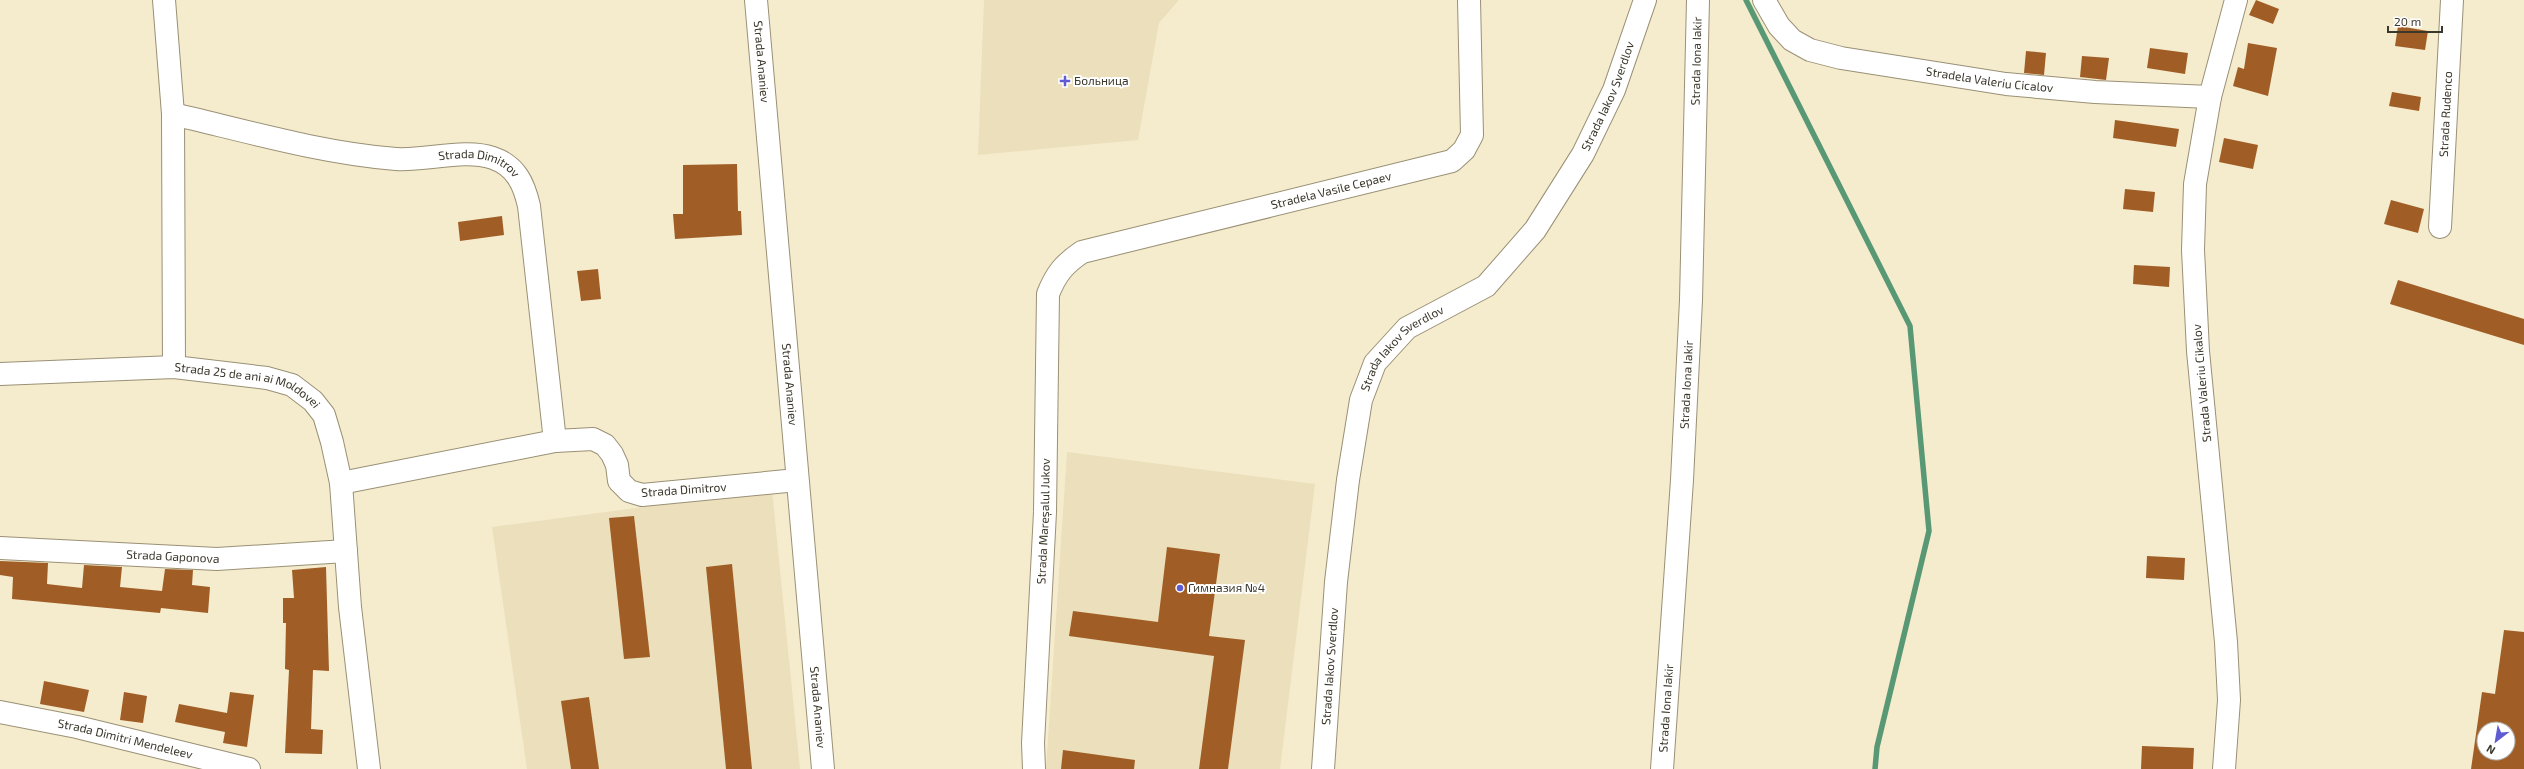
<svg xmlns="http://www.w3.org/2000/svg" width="2524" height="769" font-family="'Exo 2',sans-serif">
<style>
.built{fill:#ecdfbb}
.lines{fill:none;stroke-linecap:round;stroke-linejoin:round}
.stream{stroke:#599874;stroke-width:5.5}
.building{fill:#a05e26;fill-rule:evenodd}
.minor-casing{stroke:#9a9075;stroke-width:24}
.minor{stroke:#fff;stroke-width:22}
.poi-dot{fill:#5e5bd3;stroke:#fff;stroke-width:1.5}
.labels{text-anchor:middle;stroke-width:4;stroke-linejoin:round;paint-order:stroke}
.street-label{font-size:12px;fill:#3a372b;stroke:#fff}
.poi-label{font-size:12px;fill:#3a372b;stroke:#fff;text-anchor:start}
</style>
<rect width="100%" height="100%" fill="#f5ecce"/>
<!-- built -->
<g class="built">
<polygon points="984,0 1179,0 1159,23 1138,140 978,155"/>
<polygon points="1067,452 1315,484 1280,769 1046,769"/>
<polygon points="772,490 800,769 527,769 492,527"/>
</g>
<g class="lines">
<!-- stream -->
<polyline class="stream" points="1746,0 1910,326 1929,531 1877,747 1875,769"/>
</g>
<!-- building -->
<g class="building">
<polygon points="2256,0 2279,9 2273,24 2249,15"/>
<polygon points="2398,26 2428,31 2425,50 2395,46"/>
<polygon points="2248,43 2277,48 2268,96 2233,86 2238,67 2244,69"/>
<polygon points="2150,48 2188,53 2185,74 2147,68"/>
<polygon points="2026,51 2046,53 2044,75 2024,73"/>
<polygon points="2082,56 2109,58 2106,80 2080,77"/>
<polygon points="2392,92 2421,97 2419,111 2389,106"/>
<polygon points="2115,120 2179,129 2176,147 2113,138"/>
<polygon points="2224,138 2258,145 2253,169 2219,162"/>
<polygon points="737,164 738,211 741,211 742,235 675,239 673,214 683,214 683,165"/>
<polygon points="2125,189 2155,192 2153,212 2123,209"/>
<polygon points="2391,200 2424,209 2418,233 2384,224"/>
<polygon points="502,216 504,235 460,241 458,222"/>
<polygon points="2134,265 2170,267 2169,287 2133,284"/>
<polygon points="598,269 601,299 581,301 577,271"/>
<polygon points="2398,280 2524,319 2524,345 2390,304"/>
<polygon points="634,516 650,657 624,659 609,518"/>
<polygon points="1167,547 1220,554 1209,636 1245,640 1228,769 1199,769 1214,656 1069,636 1073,611 1158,622"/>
<polygon points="2147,556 2185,558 2184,580 2146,578"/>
<polygon points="0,561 48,563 47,584 82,588 84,565 122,567 120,587 162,591 165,569 193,570 192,585 210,587 208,613 161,608 160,613 12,599 13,577 0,575"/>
<polygon points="732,564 752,769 726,769 706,567"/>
<polygon points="326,567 329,671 313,670 311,729 323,730 322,754 285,753 289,670 285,669 286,623 283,623 283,598 294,598 292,570"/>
<path d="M 2504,630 L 2524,632 L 2524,769 L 2471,769 L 2482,692 L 2495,694 ZM 2484,729 L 2508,729 L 2508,753 L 2484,753 Z"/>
<polygon points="44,681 89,690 84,712 40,704"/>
<polygon points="124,692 147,696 143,723 120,720"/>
<polygon points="230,692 254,695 247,747 223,743 225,732 175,722 179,704 227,713"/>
<polygon points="589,697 599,769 571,769 561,701"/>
<polygon points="2142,746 2194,748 2193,769 2141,769"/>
<polygon points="1063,750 1135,760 1134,769 1061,769"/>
</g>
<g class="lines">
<defs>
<g id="minor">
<polyline points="164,0 173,114 174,367"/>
<path id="s1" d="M 756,0 L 823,769"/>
<path id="s2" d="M 1764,0 L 1779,26 L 1792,40 L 1810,50 L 1841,58 L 2006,84 L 2095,92 L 2210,97"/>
<path id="s3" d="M 173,114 C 246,131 321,153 396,159 C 426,161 465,148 493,158 C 516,166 524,184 529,206 L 555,441"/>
<path id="s4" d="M 2440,227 L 2452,0"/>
<path id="s5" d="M 0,374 L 174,367 L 267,378 L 292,385 L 313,401 L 324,415 L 332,442 L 341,483 L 350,607 L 369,769"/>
<polyline points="341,483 555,441 593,439 605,445 612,454 617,465 619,481 629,491 642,495 797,480"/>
<path id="s6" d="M 0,548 L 217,559 L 346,551"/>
<path id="s7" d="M 0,712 L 77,727 L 249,769"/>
<path id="s8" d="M 1034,769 L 1033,743 L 1045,512 L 1048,294 C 1056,274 1064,264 1082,252 L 1452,161 L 1464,150 L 1472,135 L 1469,0"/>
<path id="s9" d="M 1323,769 L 1336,582 L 1348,480 L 1361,400 L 1375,363 L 1407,328 L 1486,286 L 1535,230 L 1583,154 L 1614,90 L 1645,0"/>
<path id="s10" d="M 1662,769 L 1682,480 L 1691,300 L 1698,0"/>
<polyline points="2224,769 2229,700 2226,642 2198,351 2193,250 2195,184 2210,97 2236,0"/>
</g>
</defs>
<!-- minor casing -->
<use href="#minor" class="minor-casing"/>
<!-- minor -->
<use href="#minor" class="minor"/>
</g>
<!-- markers -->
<g class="poi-dot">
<path d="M1063 75h4v4h4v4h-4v4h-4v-4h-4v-4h4z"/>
<circle cx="1180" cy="588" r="4"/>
</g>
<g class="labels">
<!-- street labels -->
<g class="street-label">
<text dy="4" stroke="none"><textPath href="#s10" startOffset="709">Strada Iona Iakir</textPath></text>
<text dy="4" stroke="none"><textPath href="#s1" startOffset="62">Strada Ananiev</textPath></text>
<text dy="4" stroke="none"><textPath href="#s2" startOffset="252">Stradela Valeriu Cicalov</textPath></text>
<text dy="4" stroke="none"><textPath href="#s9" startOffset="775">Strada Iakov Sverdlov</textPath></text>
<text dy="4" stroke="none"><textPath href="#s4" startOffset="113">Strada Rudenco</textPath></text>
<text dy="4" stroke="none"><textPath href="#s3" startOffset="313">Strada Dimitrov</textPath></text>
<text dy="4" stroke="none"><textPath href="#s8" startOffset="787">Stradela Vasile Cepaev</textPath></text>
<text dy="4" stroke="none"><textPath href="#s9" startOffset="440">Strada Iakov Sverdlov</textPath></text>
<text transform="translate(2202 383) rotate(-95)" y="4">Strada Valeriu Cikalov</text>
<text dy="4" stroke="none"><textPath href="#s1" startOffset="386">Strada Ananiev</textPath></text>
<text dy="4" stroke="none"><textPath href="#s10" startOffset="385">Strada Iona Iakir</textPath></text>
<text dy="4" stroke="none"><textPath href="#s5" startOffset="251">Strada 25 de ani ai Moldovei</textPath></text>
<text transform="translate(684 490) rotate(-4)" y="4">Strada Dimitrov</text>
<text dy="4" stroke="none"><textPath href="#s8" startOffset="248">Strada Mareșalul Jukov</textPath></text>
<text dy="4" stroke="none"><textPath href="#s6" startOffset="173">Strada Gaponova</textPath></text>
<text dy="4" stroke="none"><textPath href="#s9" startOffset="103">Strada Iakov Sverdlov</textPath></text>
<text dy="4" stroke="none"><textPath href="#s1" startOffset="710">Strada Ananiev</textPath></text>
<text dy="4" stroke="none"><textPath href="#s10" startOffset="61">Strada Iona Iakir</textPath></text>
<text dy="4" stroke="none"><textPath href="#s7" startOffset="128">Strada Dimitri Mendeleev</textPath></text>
</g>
<!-- poi labels -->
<g class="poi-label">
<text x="1074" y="85">Больница</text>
<text x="1188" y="592">Гимназия №4</text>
</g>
</g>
<!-- north arrow -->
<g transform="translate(2496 741) rotate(211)"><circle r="19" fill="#ffffff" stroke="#b0afaa"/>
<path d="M0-3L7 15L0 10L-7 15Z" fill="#5e5bd3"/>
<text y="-6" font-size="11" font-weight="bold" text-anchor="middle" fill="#3a372b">N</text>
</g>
<!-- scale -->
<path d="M2388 26v6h54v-6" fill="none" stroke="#3a372b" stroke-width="2"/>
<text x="2394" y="26" font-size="12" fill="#3a372b" stroke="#ffffff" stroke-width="3" paint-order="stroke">20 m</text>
</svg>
